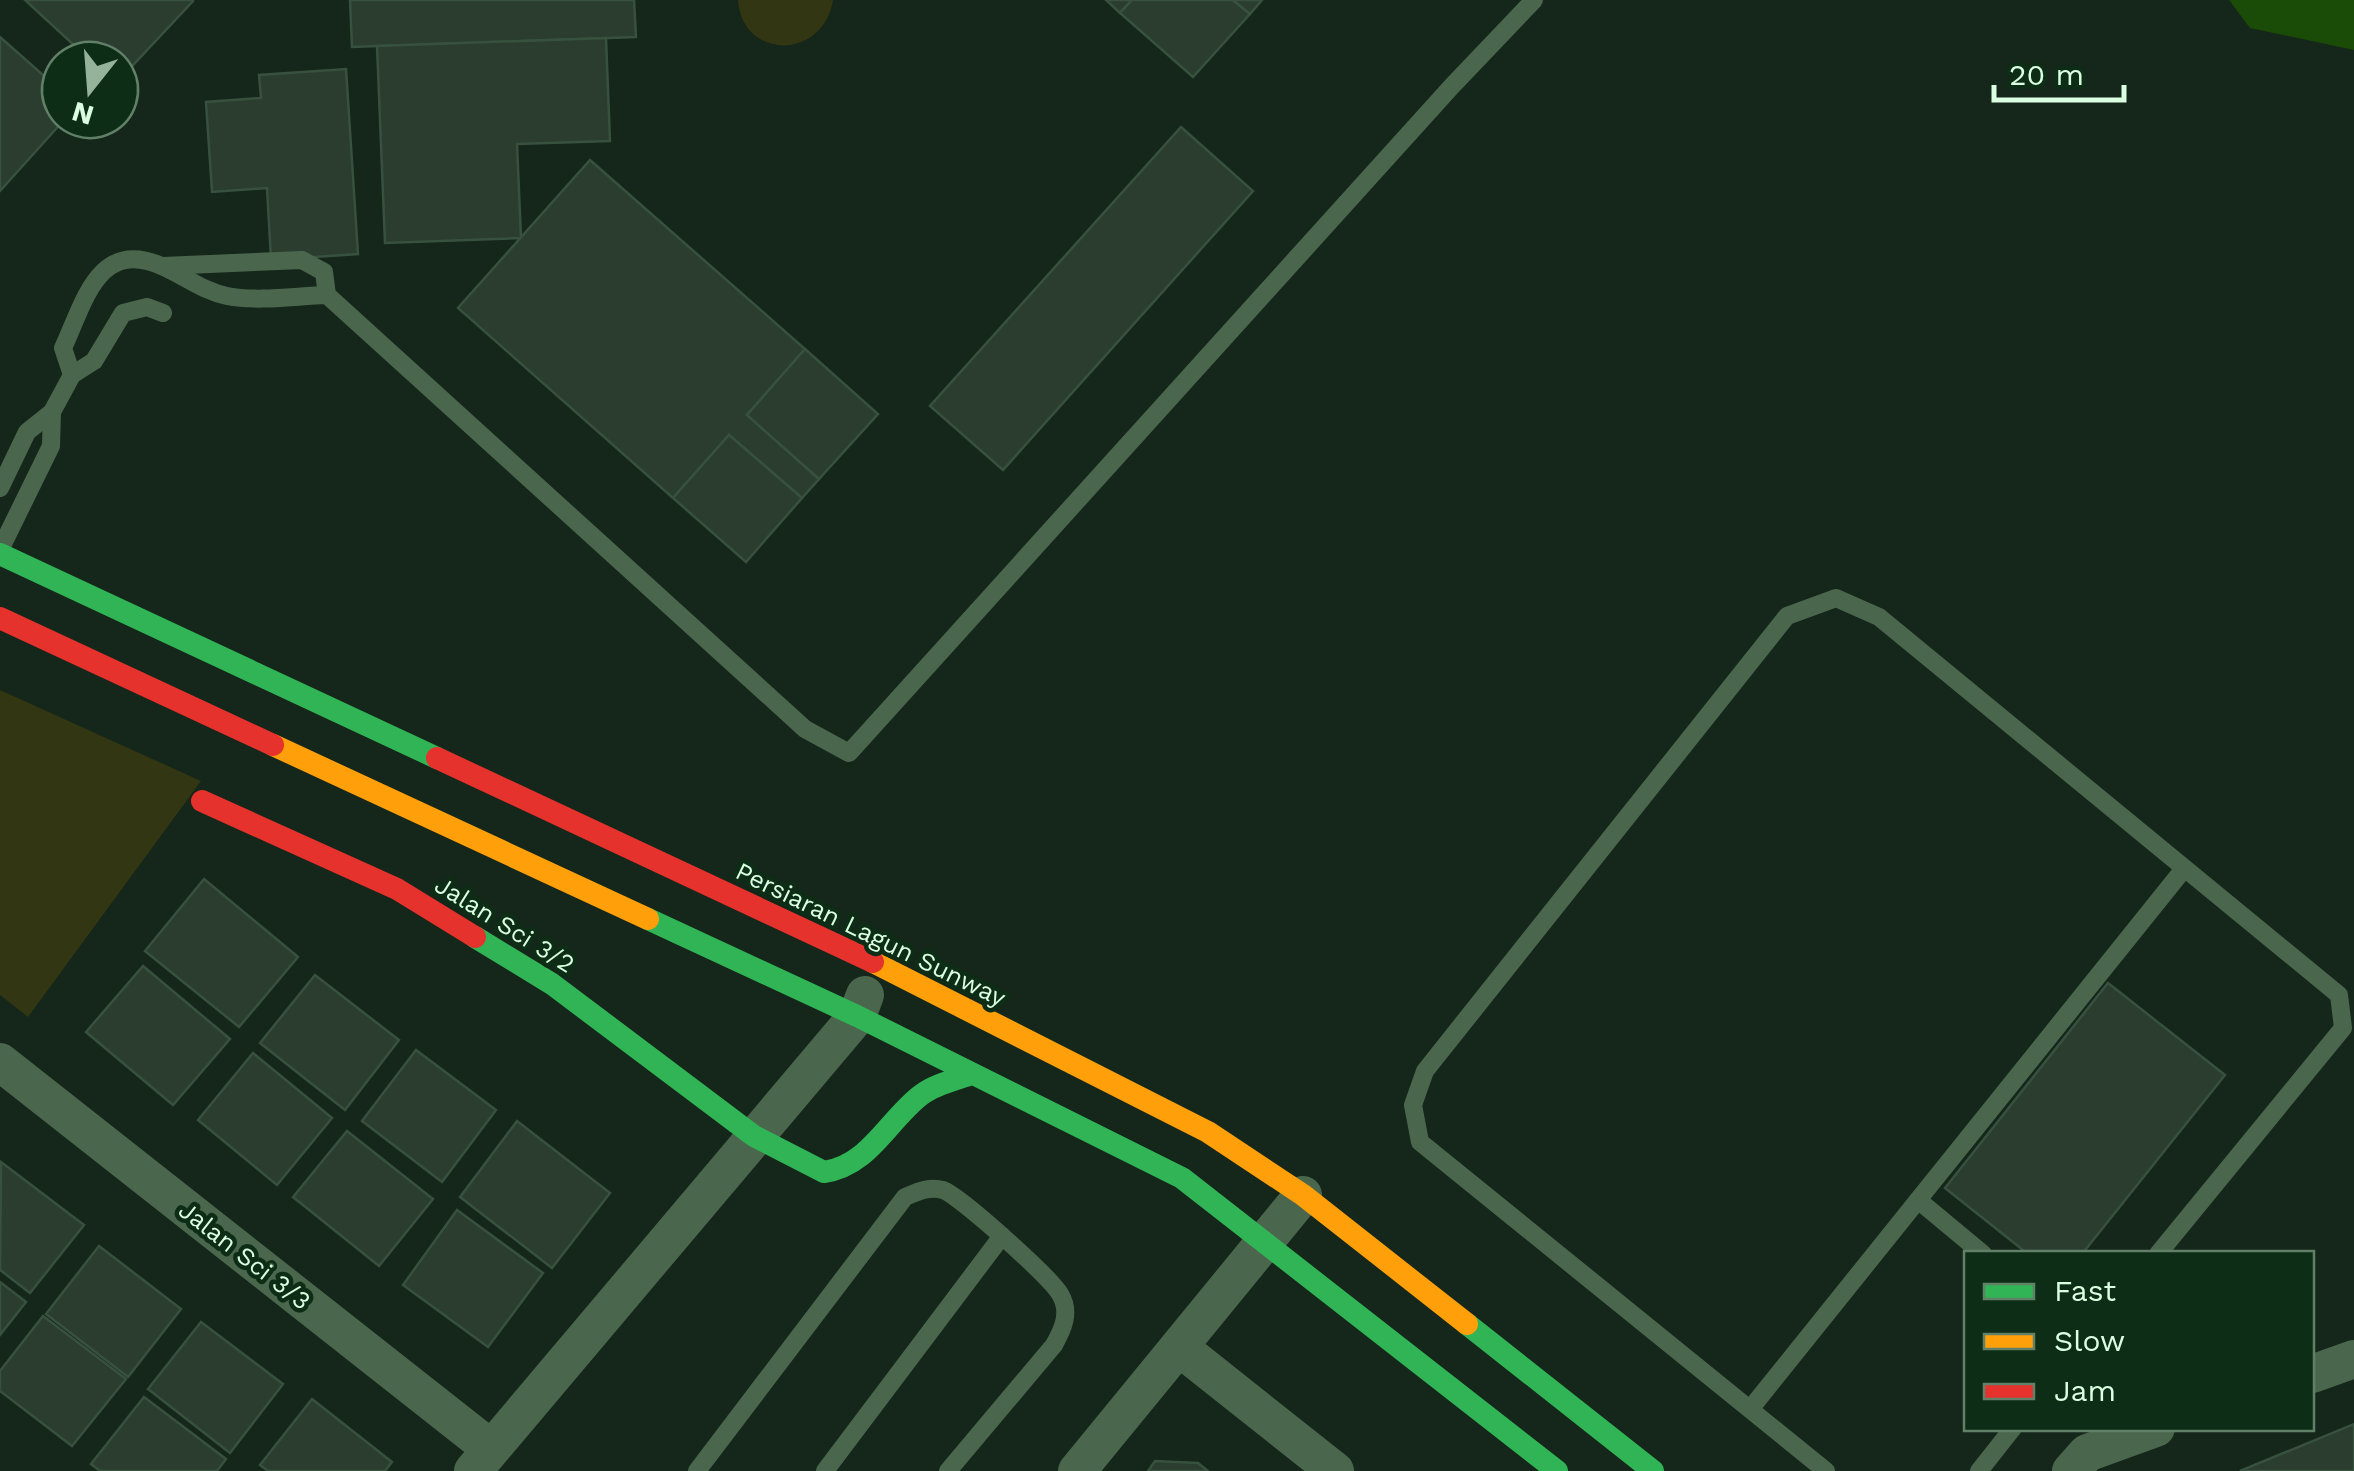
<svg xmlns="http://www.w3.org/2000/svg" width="2354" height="1471" font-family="'Work Sans',sans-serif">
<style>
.green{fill:#323612}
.water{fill:#1a4c07}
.building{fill:#2a3d2f;stroke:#38513f;stroke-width:2.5}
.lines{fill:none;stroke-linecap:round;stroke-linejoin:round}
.lane{stroke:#4a674d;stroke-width:18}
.street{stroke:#4a674d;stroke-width:38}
.fast{stroke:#30b455;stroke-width:22}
.slow{stroke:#ff9f0a;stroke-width:22}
.jam{stroke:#e5322d;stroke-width:22}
.labels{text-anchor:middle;stroke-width:9;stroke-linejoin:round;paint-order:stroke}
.street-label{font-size:25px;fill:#daffe1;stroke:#0e2d16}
</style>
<rect width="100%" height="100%" fill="#15261a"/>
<!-- green -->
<g class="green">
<path d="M 738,0 L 833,0 C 823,61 742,60 738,0 Z"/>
<polygon points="0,690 201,781 28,1017 0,995"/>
</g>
<!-- water -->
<polygon class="water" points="2229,0 2354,0 2354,50 2250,28"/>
<!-- building -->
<g class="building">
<polygon points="25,0 192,0 193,1 120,79 120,60 90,60"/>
<polygon points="350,0 634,0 636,37 352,47"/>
<polygon points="1106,0 1132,0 1120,13"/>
<polygon points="1132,0 1233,0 1250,14 1193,77 1120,13"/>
<polygon points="1233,0 1262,0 1250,14"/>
<polygon points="0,37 60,90 60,120 64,120 0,191"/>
<polygon points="606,38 610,141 517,144 521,238 385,243 377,46"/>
<polygon points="346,69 358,254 271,260 267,188 212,192 206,102 261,98 259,75"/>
<polygon points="1181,127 1253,191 1003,470 930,406"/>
<polygon points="590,160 805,349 747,415 819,479 802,498 729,435 673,498 458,308"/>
<polygon points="805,349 878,414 819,479 747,415"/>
<polygon points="729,435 802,498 746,562 673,498"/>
<polygon points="204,879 298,957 239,1027 145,951"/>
<polygon points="143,966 230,1039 173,1105 86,1032"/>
<polygon points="315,975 399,1040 345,1110 260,1043"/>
<polygon points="2108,983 2225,1075 2082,1254 2028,1254 1945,1188"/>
<polygon points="416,1050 496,1110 442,1182 362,1121"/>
<polygon points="253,1053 332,1118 277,1185 198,1120"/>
<polygon points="517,1121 610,1193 552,1268 460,1197"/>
<polygon points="347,1131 433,1199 379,1266 293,1197"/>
<polygon points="1,1162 84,1225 30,1293 0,1270"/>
<polygon points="457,1210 543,1273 488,1347 403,1285"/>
<polygon points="99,1246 181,1309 128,1377 46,1314"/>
<polygon points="0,1282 26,1302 0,1335"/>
<polygon points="43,1316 126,1379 72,1446 0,1391 0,1371"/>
<polygon points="201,1322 283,1384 230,1453 148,1389"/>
<polygon points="144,1397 226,1459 217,1471 100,1471 91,1464"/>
<polygon points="312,1399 392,1462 385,1471 268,1471 260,1465"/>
<polygon points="2354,1424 2354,1471 2240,1471"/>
<polygon points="1155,1461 1198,1463 1208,1471 1148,1471"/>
</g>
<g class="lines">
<!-- lane -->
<g class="lane">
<polyline points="163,266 302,260 324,272 327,295 805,729 849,753 1452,86 1534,0"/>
<path d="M 72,375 L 63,348 C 85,301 98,237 164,267 C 186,277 203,291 227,296 C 258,302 295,296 327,295"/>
<polyline points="0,488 27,432 52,412 72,375 94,361 123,313 147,307 163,313"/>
<polyline points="0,550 51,446 52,412"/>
<polyline points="1918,1200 1983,1254"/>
<polyline points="1751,1408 2183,870"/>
<path d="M 697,1471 L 905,1197 C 917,1192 929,1186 943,1190 C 960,1196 1050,1277 1060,1294 C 1071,1312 1063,1329 1054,1345 L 948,1471"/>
<polyline points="825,1471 1002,1236"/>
<polyline points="1826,1471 1420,1142 1413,1105 1425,1071 1787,616 1836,598 1879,617 2339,995 2343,1028 2158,1254"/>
<polyline points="1979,1471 2013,1428"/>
</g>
<!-- street -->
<g class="street">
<polyline points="0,1062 490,1448"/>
<polyline points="1180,1348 1335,1471"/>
<polyline points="2312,1374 2354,1359"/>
<polyline points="473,1471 857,1016 865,995"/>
<polyline points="1077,1471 1303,1195"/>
<polyline points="2071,1471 2087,1453 2156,1428"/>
</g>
<!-- fast -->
<g class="fast">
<polyline points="0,554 437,758"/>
<polyline points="648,919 857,1016 1182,1178 1557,1471"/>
<path d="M 475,937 L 552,984 L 754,1136 L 824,1172 C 869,1166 888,1120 921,1095 C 935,1084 955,1080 972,1074"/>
<polyline points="1467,1324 1653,1471"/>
</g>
<!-- slow -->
<g class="slow">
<polyline points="273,745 648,919"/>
<polyline points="873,962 1208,1132 1303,1195 1467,1324"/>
</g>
<!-- jam -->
<g class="jam">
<polyline points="0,618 273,745"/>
<polyline points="437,758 873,962"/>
<polyline points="202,801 397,889 475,937"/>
</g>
</g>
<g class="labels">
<!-- street labels -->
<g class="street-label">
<text transform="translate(505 924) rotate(32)" y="9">Jalan Sci 3/2</text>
<text transform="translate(871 934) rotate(26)" y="9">Persiaran Lagun Sunway</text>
<text transform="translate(245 1255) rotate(38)" y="9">Jalan Sci 3/3</text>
</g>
</g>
<!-- legend -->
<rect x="1964" y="1251" width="350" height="180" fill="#0e2d16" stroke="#608167" stroke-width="2.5"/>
<rect x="1984" y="1284" width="50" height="15" fill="#30b455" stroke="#608167" stroke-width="2.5"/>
<text x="2054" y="1301" font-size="30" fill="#daffe1">Fast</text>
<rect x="1984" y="1334" width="50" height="15" fill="#ff9f0a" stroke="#608167" stroke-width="2.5"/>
<text x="2054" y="1351" font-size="30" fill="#daffe1">Slow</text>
<rect x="1984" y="1384" width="50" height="15" fill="#e5322d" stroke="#608167" stroke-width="2.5"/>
<text x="2054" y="1401" font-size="30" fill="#daffe1">Jam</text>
<!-- north arrow -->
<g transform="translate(90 90) rotate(197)"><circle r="48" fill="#0e2d16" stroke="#608167" stroke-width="2.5"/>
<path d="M0-8L18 38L0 25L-18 38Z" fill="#95b39b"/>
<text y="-15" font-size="28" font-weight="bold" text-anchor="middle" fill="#daffe1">N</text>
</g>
<!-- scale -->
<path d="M1994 85v15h130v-15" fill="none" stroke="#daffe1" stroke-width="5"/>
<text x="2009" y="85" font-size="30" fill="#daffe1" stroke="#0e2d16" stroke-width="8" paint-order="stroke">20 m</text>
</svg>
